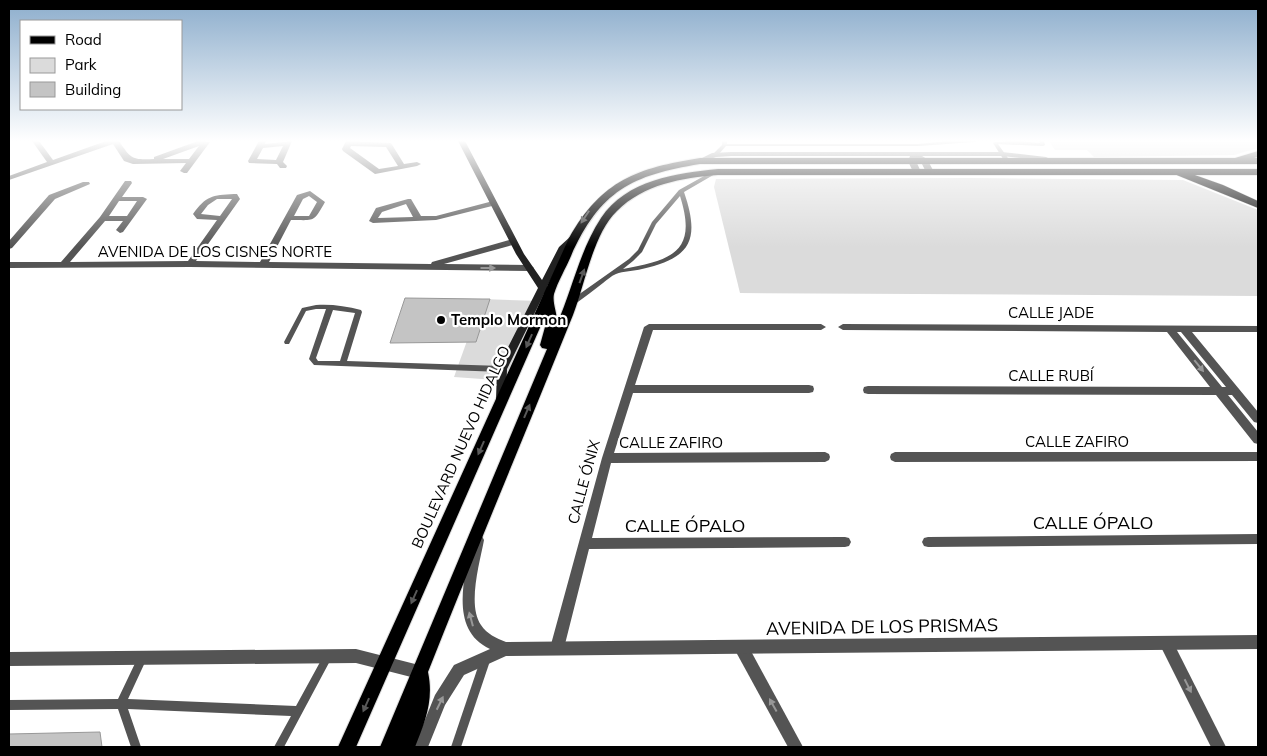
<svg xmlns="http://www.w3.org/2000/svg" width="1267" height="756" font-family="Mulish,sans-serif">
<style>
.green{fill:#dbdbdb}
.building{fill:#c4c4c4;stroke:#989898}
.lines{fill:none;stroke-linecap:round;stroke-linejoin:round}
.primary-casing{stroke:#dbdbdb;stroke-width:2}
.trunk-casing{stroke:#dbdbdb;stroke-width:1}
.service{fill:#545454;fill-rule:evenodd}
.minor{fill:#545454;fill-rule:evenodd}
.tertiary{fill:#545454;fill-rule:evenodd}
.secondary{fill:#212121;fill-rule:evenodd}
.primary{fill:#000;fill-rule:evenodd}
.trunk{fill:#000;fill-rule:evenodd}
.oneway{fill:#595959}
.oneway2{fill:#989898}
.poi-dot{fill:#000;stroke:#fff;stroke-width:2}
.labels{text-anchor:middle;stroke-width:4.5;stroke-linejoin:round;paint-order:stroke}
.street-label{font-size:15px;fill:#000;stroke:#fff}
.poi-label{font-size:15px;font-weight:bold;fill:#000;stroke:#fff;text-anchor:start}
.near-street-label{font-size:18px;fill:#000;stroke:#fff}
</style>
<rect width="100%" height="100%" fill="#fff"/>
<!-- green -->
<g class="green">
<polygon points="1049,141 1258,141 1258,148 1234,155 1094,157 1087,150 1055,150"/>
<polygon points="969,178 1183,180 1258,210 1258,296 740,293 714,187 716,179"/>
<polygon points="482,299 540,301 511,381 454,377"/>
</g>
<!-- building -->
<g class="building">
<polygon points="405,298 482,299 490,299 476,342 390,343"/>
<polygon points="100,732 102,747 9,747 9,734"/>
</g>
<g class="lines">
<defs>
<path id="primary" d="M 700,158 L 1258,158 L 1258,164 L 700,164 C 632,175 600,191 571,256 C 566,268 558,281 554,294 C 552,303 558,315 557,324 C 572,290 580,250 601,218 C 626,180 677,173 718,169 L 1258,169 L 1258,175 L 718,175 C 682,178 644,184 617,211 C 593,234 585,284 573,315 C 525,434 475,553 428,672 C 434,700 425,722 415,747 L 380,747 L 547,349 L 542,348 L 540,345 L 545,327 L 546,314 L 356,747 L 338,747 L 569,238 C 602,180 637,168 700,158 Z"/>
<g id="trunk">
<polygon points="1258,151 1258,157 1230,164 1225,161"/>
<polygon points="1178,169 1223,185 1258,201 1258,208 1174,174 1173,172"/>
</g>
</defs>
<!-- primary casing -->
<use href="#primary" class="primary-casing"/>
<!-- trunk casing -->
<use href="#trunk" class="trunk-casing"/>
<!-- service -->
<g class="service">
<polygon points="722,141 727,141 727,144 918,144 948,141 976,141 974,142 918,146 726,146 717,156 713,156 713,154 722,145"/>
<polygon points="1017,141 1040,143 1039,141 1044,141 1045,145 1043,146 998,144 1010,161 1007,163 1005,162 993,143 995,142"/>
<path d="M 713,171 L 716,173 L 715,174 L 684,192 C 700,239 692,258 642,269 C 634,271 623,271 616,274 C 611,276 607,280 603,283 C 594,290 585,297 575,304 L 571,304 L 570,302 L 571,300 L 629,259 L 638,250 L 652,222 L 679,190 ZM 680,196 C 698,252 672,260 623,269 L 633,261 L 642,252 L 656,224 Z"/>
<path d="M 316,305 C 331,304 346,306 361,310 L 362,312 L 347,361 L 502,366 L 505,369 L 502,372 L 314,365 L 309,359 L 326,309 L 316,309 L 306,311 L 289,344 L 285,344 L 284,342 L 302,308 ZM 333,310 L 355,313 L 340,361 L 318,361 L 316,358 Z"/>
<polygon points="328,651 331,653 333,656 331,659 284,747 274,747 291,716 128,709 141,747 131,747 118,709 9,710 9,700 118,699 139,655 142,653 145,655 147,658 128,699 296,706 325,653"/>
<polygon points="486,653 489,655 491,658 461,747 451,747 481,658 483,655"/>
</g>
<!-- minor -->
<g class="minor">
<path d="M 32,141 L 39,141 L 53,160 L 106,141 L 119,141 C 131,159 132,160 154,159 L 154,157 L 198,141 L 210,142 L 187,173 L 184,173 L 180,171 L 186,163 L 133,164 L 124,161 L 113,144 L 9,180 L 9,176 L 47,162 ZM 199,146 L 189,159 L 163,159 Z"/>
<path d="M 259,141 L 266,141 L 265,144 L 292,141 L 283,162 L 287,166 L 286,168 L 280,168 L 277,164 L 249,163 L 248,161 ZM 283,146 L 276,160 L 257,159 L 263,148 Z"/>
<path d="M 346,141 L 391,143 L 404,164 L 417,162 L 421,164 L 417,166 L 375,174 L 343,151 L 342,149 ZM 351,146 L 386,147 L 398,166 L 379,169 L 350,148 Z"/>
<polygon points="731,152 1002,152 1046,157 1050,159 1046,161 1002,156 922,156 927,159 934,172 930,174 927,174 921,162 917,159 916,161 921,172 917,174 914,174 908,161 910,156 731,156 716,157 700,163 696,161 712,153"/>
<path d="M 125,181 L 131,181 L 132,183 L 122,197 L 143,197 L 147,199 L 123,232 L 120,233 L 116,230 L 123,221 L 105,221 L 70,262 L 188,261 L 217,220 L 197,219 L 193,214 C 206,196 212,195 234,194 L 237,194 L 240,199 L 196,261 L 260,262 L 297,195 L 310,191 L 325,202 C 313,223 315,220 291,220 L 269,262 L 431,264 L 432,262 L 513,239 L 517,242 L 516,244 L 444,264 L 530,265 L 534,268 L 530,271 L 190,267 L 9,268 L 9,262 L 61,262 L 100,217 ZM 309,196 L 317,202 L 309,216 L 294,216 L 303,199 ZM 217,199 L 232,199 L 220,216 L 201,214 L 208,205 ZM 119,201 L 137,201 L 127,216 L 109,216 Z"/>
<polygon points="83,182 89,182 90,184 55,199 12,248 9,249 9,241 49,195"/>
<path d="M 408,199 L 411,199 L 421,216 L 436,216 L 493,201 L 497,203 L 496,205 L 436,220 L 373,223 L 369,221 L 376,208 ZM 406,204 L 413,217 L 378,218 L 382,212 Z"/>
<polygon points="649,324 821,324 826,327 821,330 653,330 635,385 809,385 813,386 814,389 813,392 809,393 633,393 614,453 825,452 829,454 830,457 829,460 825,462 611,463 592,538 845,537 849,538 851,542 849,546 845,547 589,549 564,648 562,653 557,655 552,653 550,648 602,458 644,327"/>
<path d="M 843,324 L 1258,326 L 1258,332 L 1192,332 L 1258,412 L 1258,423 L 1254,422 L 1232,395 L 1228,395 L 1258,432 L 1258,444 L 1254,443 L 1216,395 L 868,394 L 864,393 L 863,390 L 864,387 L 868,386 L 1210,387 L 1167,332 L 843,330 L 838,327 ZM 1177,332 L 1181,332 L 1226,387 L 1222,387 Z"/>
<polygon points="895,452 1258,452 1258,461 895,462 891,460 890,457 891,454"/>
<polygon points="1258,534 1258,544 928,547 924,546 922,542 924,538 928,537"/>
<polygon points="1166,636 1171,638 1226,747 1211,747 1159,643 1161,638"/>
<polygon points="741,640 746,642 803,747 788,747 736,652 734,647 736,642"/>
<polygon points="356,649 419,665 424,667 426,672 424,677 419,679 356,663 9,666 9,652"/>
</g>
<!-- tertiary -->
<path class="tertiary" d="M 478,535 L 482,536 L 484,540 C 480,562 467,605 481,625 C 487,634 496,638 506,642 L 1258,635 L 1258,649 L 506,656 L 464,675 L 445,705 L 428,747 L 414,747 L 435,695 L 454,665 L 490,649 C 448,630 465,575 472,540 L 474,536 Z"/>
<!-- secondary -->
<polygon class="secondary" points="458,141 465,141 524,254 542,280 559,247 571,236 577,236 578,238 566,250 547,287 549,291 548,293 544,294 507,369 506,400 505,403 497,403 496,400 497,369 538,288 516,254"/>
<!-- primary -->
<use href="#primary" class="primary"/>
<!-- trunk -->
<use href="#trunk" class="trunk"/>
</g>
<!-- one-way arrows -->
<defs><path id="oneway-solid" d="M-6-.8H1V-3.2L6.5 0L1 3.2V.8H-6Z" transform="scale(1.25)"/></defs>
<g class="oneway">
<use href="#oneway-solid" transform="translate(585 217) rotate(123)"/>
<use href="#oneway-solid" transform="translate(582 276) rotate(-70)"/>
<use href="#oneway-solid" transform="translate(529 341) rotate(114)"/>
<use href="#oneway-solid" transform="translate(527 411) rotate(-67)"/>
<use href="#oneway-solid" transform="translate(481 448) rotate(114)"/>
<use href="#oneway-solid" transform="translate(414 597) rotate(114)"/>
<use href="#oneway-solid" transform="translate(366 705) rotate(114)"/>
</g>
<g class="oneway2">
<use href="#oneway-solid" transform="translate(488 268)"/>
<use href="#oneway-solid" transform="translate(1199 366) rotate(51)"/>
<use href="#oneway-solid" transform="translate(471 619) rotate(-105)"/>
<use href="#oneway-solid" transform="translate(1188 686) rotate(63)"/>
<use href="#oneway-solid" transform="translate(440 703) rotate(-64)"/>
<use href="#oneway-solid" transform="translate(773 705) rotate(-119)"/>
</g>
<!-- sky -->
<linearGradient id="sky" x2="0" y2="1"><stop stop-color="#8cadcc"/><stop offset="0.57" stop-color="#fff"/><stop offset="1" stop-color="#fff" stop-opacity="0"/></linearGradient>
<rect width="1267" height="247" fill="url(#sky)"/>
<!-- markers -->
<circle class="poi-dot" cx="441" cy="320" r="5"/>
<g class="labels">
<!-- street labels -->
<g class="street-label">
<text x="215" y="257">AVENIDA DE LOS CISNES NORTE</text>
<text x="1051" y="318">CALLE JADE</text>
<text x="1051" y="381">CALLE RUBÍ</text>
<text x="1077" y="447">CALLE ZAFIRO</text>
<text x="671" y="448">CALLE ZAFIRO</text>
<text transform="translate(461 447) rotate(-66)" y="5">BOULEVARD NUEVO HIDALGO</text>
<text transform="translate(584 482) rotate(-75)" y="5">CALLE ÓNIX</text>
</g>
<!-- poi labels -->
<g class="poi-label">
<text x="451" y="325">Templo Mormon</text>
</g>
<!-- near-street labels -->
<g class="near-street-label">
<text x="1093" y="529">CALLE ÓPALO</text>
<text x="685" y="532">CALLE ÓPALO</text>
<text transform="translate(882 627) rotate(-1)" y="6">AVENIDA DE LOS PRISMAS</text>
</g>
</g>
<!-- border -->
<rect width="1267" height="756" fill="none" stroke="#000000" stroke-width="20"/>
<!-- legend -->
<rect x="20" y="20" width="162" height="90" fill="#ffffff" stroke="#999999"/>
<rect x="30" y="36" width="25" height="8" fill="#000000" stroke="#999999"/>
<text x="65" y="45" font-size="15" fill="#000000">Road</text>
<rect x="30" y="58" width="25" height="15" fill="#dbdbdb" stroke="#999999"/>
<text x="65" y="70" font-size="15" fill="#000000">Park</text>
<rect x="30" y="82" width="25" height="15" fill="#c4c4c4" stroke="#999999"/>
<text x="65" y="95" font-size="15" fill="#000000">Building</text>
</svg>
